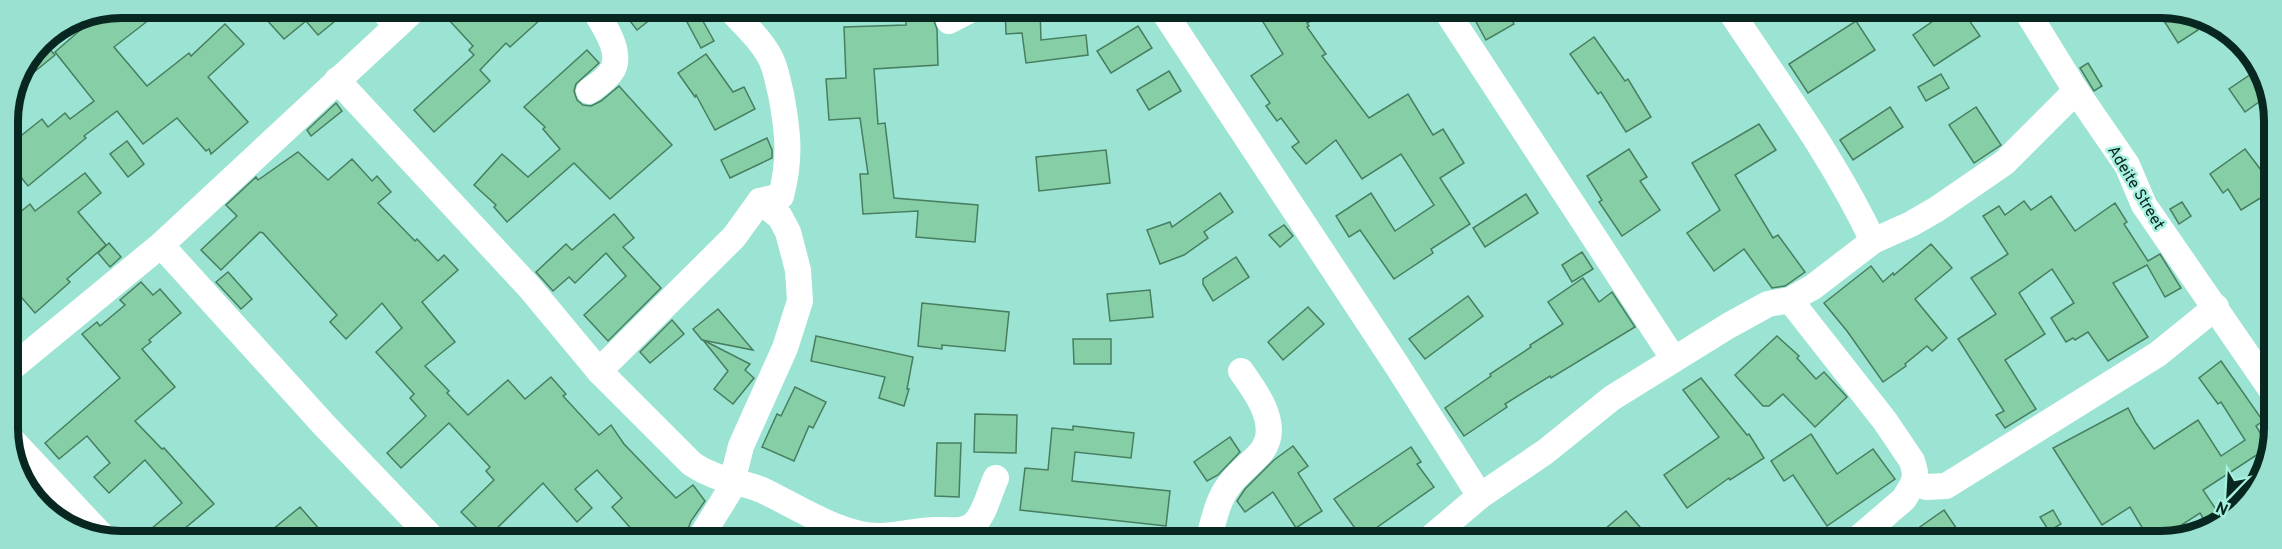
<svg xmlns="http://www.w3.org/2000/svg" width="2282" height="549" font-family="Overpass,sans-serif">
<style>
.building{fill:#86cea5;stroke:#477e60;stroke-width:1.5}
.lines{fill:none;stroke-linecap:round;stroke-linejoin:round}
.minor{stroke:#fff;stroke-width:26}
.labels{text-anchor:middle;stroke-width:5;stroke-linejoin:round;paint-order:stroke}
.street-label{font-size:16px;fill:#082721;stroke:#a8f1e0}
.rim{fill:none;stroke:#082721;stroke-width:8}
</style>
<rect width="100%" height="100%" fill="#9be4d3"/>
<!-- building -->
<g class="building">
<polygon points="121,8 147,8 154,16 114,47 147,86 189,53 191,56 225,24 244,44 208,77 248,122 211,154 209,149 206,151 177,118 143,144 117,111 84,136 86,138 28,186 8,161 8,146 42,119 48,127 65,113 70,119 94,101 55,52 93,19 88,14"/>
<polygon points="256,8 351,8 318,35 306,21 284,39"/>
<polygon points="461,8 490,8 500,20 513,8 533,8 542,18 510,47 506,43 480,70 490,81 434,132 414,110 474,55 469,50 473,46 448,19"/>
<polygon points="620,8 665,8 637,30"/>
<polygon points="906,8 938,8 934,21 937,29 938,65 874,69 878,124 885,123 894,198 978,205 975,242 916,237 918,211 863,214 860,174 868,174 860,118 829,120 826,79 846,78 844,27 906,25"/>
<polygon points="1005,8 1040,9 1041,40 1086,35 1088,55 1026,63 1022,33 1006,34"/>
<polygon points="1255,9 1333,9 1307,23 1309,26 1307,27 1326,54 1322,56 1369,118 1408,94 1433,135 1443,129 1464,163 1440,178 1470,224 1431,249 1433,253 1394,279 1360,230 1349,237 1336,216 1371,193 1395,231 1434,205 1401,154 1362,179 1336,140 1306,164 1292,147 1299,142 1281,118 1277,121 1266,106 1270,103 1251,76 1283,54"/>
<polygon points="1469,9 1506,9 1514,24 1486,40"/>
<polygon points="1925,9 1962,10 1980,36 1934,66 1913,35 1933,21"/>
<polygon points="2171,10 2185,10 2198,30 2178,43 2161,16"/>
<polygon points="699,14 714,41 701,48 686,20"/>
<polygon points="1856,21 1875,50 1808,93 1789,64"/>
<polygon points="1138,26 1152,48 1111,73 1097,51"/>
<polygon points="1594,37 1625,81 1628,79 1651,117 1626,132 1601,92 1598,94 1570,54"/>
<polygon points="41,40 55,55 22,82 37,50"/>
<polygon points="587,50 599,63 576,84 574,91 577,100 583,105 591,106 601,101 619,86 672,145 610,199 574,163 507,222 494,207 496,205 474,185 502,154 528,177 560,149 543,129 545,127 524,107"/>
<polygon points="706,54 733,92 744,87 755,109 715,130 696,95 695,97 678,73"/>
<polygon points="2088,63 2102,86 2094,91 2080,68"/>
<polygon points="2257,70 2270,94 2245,112 2229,89"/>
<polygon points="1169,71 1181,91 1149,110 1137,90"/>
<polygon points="1941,74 1949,88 1926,101 1918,87"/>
<polygon points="336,103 342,111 311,136 307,130"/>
<polygon points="1890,107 1903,127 1853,160 1840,140"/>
<polygon points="1976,107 2001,145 1974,163 1949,125"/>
<polygon points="1759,124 1776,150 1735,175 1773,238 1778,235 1805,272 1785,286 1772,288 1744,249 1714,271 1687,233 1720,210 1692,163"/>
<polygon points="767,138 772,150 772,158 730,178 721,160"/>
<polygon points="127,141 144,164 128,177 110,154"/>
<polygon points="1629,149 1647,177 1640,181 1660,210 1622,236 1599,202 1602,200 1587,176"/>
<polygon points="2245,149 2264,174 2272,187 2272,191 2241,210 2228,189 2223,193 2210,174"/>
<polygon points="1106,150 1110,183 1039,191 1036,157"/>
<polygon points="298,152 328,180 352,159 372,181 377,176 391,192 378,203 415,241 417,239 438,261 444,255 458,270 422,302 455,342 425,366 449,391 447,393 468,415 508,380 525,399 551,377 566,394 563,396 599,435 611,425 624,444 676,498 693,485 705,501 691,521 684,540 641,540 612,507 622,498 597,470 575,489 592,508 577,522 543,483 487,538 461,512 494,480 486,471 490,467 449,423 401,468 387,453 426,416 410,398 414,394 376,352 402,328 382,303 346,339 330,322 337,315 263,233 260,232 221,270 201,250 237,216 226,205 256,177 258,180"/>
<polygon points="85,173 101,193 78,212 106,245 67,279 70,282 35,313 9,283 9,266 20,257 9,243 8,222 30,204 35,211"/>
<polygon points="1220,193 1233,212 1204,232 1208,238 1184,255 1160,264 1147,230 1170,222 1172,227"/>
<polygon points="1526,194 1538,213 1485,247 1473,228"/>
<polygon points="2051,196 2075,231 2115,203 2127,222 2124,224 2148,261 2160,254 2181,288 2165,297 2147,265 2113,283 2148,337 2108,361 2088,332 2075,340 2073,338 2066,342 2051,318 2074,303 2052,269 2019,293 2045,334 2005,360 2036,409 2005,428 1996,415 2004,411 1958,339 1996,314 1971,278 2008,254 1983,216 1999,206 2005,215 2024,201 2031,210"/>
<polygon points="2182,202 2191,216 2179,224 2170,209"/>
<polygon points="614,214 634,238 623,247 661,288 608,341 584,315 626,276 606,253 575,283 569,277 553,291 536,272 566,244 572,250"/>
<polygon points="1284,225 1293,236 1280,247 1269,235"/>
<polygon points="109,243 121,257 110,267 98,253"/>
<polygon points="1931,244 1952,268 1915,299 1947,338 1932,351 1927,346 1905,364 1906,366 1883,382 1847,331 1824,303 1871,266 1883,282 1893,273 1894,275"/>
<polygon points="1582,252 1593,269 1572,282 1562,265"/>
<polygon points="1236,257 1249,277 1213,301 1203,284 1203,279"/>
<polygon points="228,272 252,299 241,309 216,282"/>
<polygon points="1583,278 1599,302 1612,292 1635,327 1551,378 1550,376 1505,404 1507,407 1464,436 1445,408 1491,376 1490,374 1531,347 1530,345 1563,324 1548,302"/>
<polygon points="141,282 153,295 160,289 181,313 149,340 151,342 142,349 175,387 135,421 162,449 164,448 214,504 172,539 139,539 182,503 145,460 109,493 94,477 110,463 87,436 59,459 45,443 120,378 82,334 97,322 100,326 125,305 120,300"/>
<polygon points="1150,290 1153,317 1110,321 1107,294"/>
<polygon points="1468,296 1483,316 1425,359 1409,339"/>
<polygon points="922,303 1009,312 1005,351 942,345 942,349 918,346"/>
<polygon points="1308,307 1324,324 1283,360 1268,342"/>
<polygon points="718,309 753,350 702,340 693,329"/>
<polygon points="672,320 684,334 650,363 640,352"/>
<polygon points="816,336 913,357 907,389 909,389 904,406 879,398 885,377 811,361"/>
<polygon points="1777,336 1799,356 1797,358 1816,379 1824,372 1847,397 1815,427 1783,394 1769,406 1763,406 1735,375"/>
<polygon points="1073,339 1111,339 1111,364 1074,364"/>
<polygon points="703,340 750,364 745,370 754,378 733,404 714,389 728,371"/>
<polygon points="2221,361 2263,421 2256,426 2269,447 2203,490 2219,514 2206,523 2200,513 2172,531 2176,538 2168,541 2150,541 2130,507 2102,525 2053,448 2128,408 2136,423 2154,449 2198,420 2221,456 2245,440 2221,402 2218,404 2199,378"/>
<polygon points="1701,378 1747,435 1749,434 1764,458 1730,480 1729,478 1687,508 1664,475 1719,437 1683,390"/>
<polygon points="795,387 826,402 813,428 809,426 794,461 762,447 777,414 781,416"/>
<polygon points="975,414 1017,415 1016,453 974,452"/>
<polygon points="1073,426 1134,433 1131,458 1075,452 1072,481 1170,491 1166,526 1020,510 1025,468 1048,470 1052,428 1073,430"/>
<polygon points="1811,434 1837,474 1873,449 1895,479 1827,526 1793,475 1784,481 1771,461"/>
<polygon points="1230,437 1240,452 1218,475 1207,481 1194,462"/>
<polygon points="937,443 961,443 959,497 935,496"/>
<polygon points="1293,446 1308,466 1298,473 1322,511 1296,528 1273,492 1245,512 1237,501 1245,489 1274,460"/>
<polygon points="1411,447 1421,462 1417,464 1434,487 1362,538 1334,499"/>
<polygon points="300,507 328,539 261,539"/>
<polygon points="1944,510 1965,541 1929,541 1920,527"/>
<polygon points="2053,510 2061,524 2049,531 2040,517"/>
<polygon points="1626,511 1646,534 1637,541 1591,541"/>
</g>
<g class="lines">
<!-- minor -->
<g class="minor">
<polyline points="381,8 396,25"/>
<polyline points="1162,9 1396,364 1480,496"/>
<polyline points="1445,9 1673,358"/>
<path d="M 1729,9 C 1779,85 1834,158 1873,241"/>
<polyline points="2026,10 2076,91 2127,165 2144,205 2272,391"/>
<polyline points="949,21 974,8"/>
<path d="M 337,80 L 530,288 L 599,371 L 692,464 C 716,480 736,480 762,490 C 796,506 842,537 880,536 C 899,536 917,530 935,530 C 947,529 964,534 975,523 C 985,513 990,491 996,478"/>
<path d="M 589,91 C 598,85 608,78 613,69 C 622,51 603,23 593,8"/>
<polyline points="161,245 325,426 434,540"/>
<polyline points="1790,300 1885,421 1912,461 1915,472 1914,482 1904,499 1855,541"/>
<polyline points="9,370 161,245 416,8"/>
<path d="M 599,371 L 734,237 L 760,201 L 781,196 C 791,158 788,132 781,94 C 778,83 776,69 771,59 C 761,39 743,24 729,8"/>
<polyline points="10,438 105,539"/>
<polyline points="1914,482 1926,487 1946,486 2158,354 2216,307"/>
<polyline points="699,540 730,490 741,446 785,348 800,301 798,270 788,232 780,217 760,201"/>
<path d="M 1208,540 C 1214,521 1217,500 1230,484 C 1239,472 1252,463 1262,451 C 1281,425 1256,392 1241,371"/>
<polyline points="1427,541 1480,496 1545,452 1612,398 1728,326 1768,304 1790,300 1813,287 1873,241 1911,224 1937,209 2004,163 2076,91"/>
</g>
</g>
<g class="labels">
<!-- street labels -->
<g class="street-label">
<text transform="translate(2137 187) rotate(59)" y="6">Adeite Street</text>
</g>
</g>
<!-- crop -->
<path d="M0 0H2282V549H0ZM121 18H2161A103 103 0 0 1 2264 121V428A103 103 0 0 1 2161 531H121A103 103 0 0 1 18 428V121A103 103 0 0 1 121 18Z" fill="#9be1d1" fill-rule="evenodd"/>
<path class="rim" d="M121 18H2161A103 103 0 0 1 2264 121V428A103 103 0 0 1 2161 531H121A103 103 0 0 1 18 428V121A103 103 0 0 1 121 18Z"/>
<!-- north arrow -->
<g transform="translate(2228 495) rotate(204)" stroke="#a8f1e0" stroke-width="4.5" paint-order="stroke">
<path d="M0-4.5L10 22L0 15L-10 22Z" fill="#082721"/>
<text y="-9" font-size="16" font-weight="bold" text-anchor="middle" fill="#082721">N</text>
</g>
</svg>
